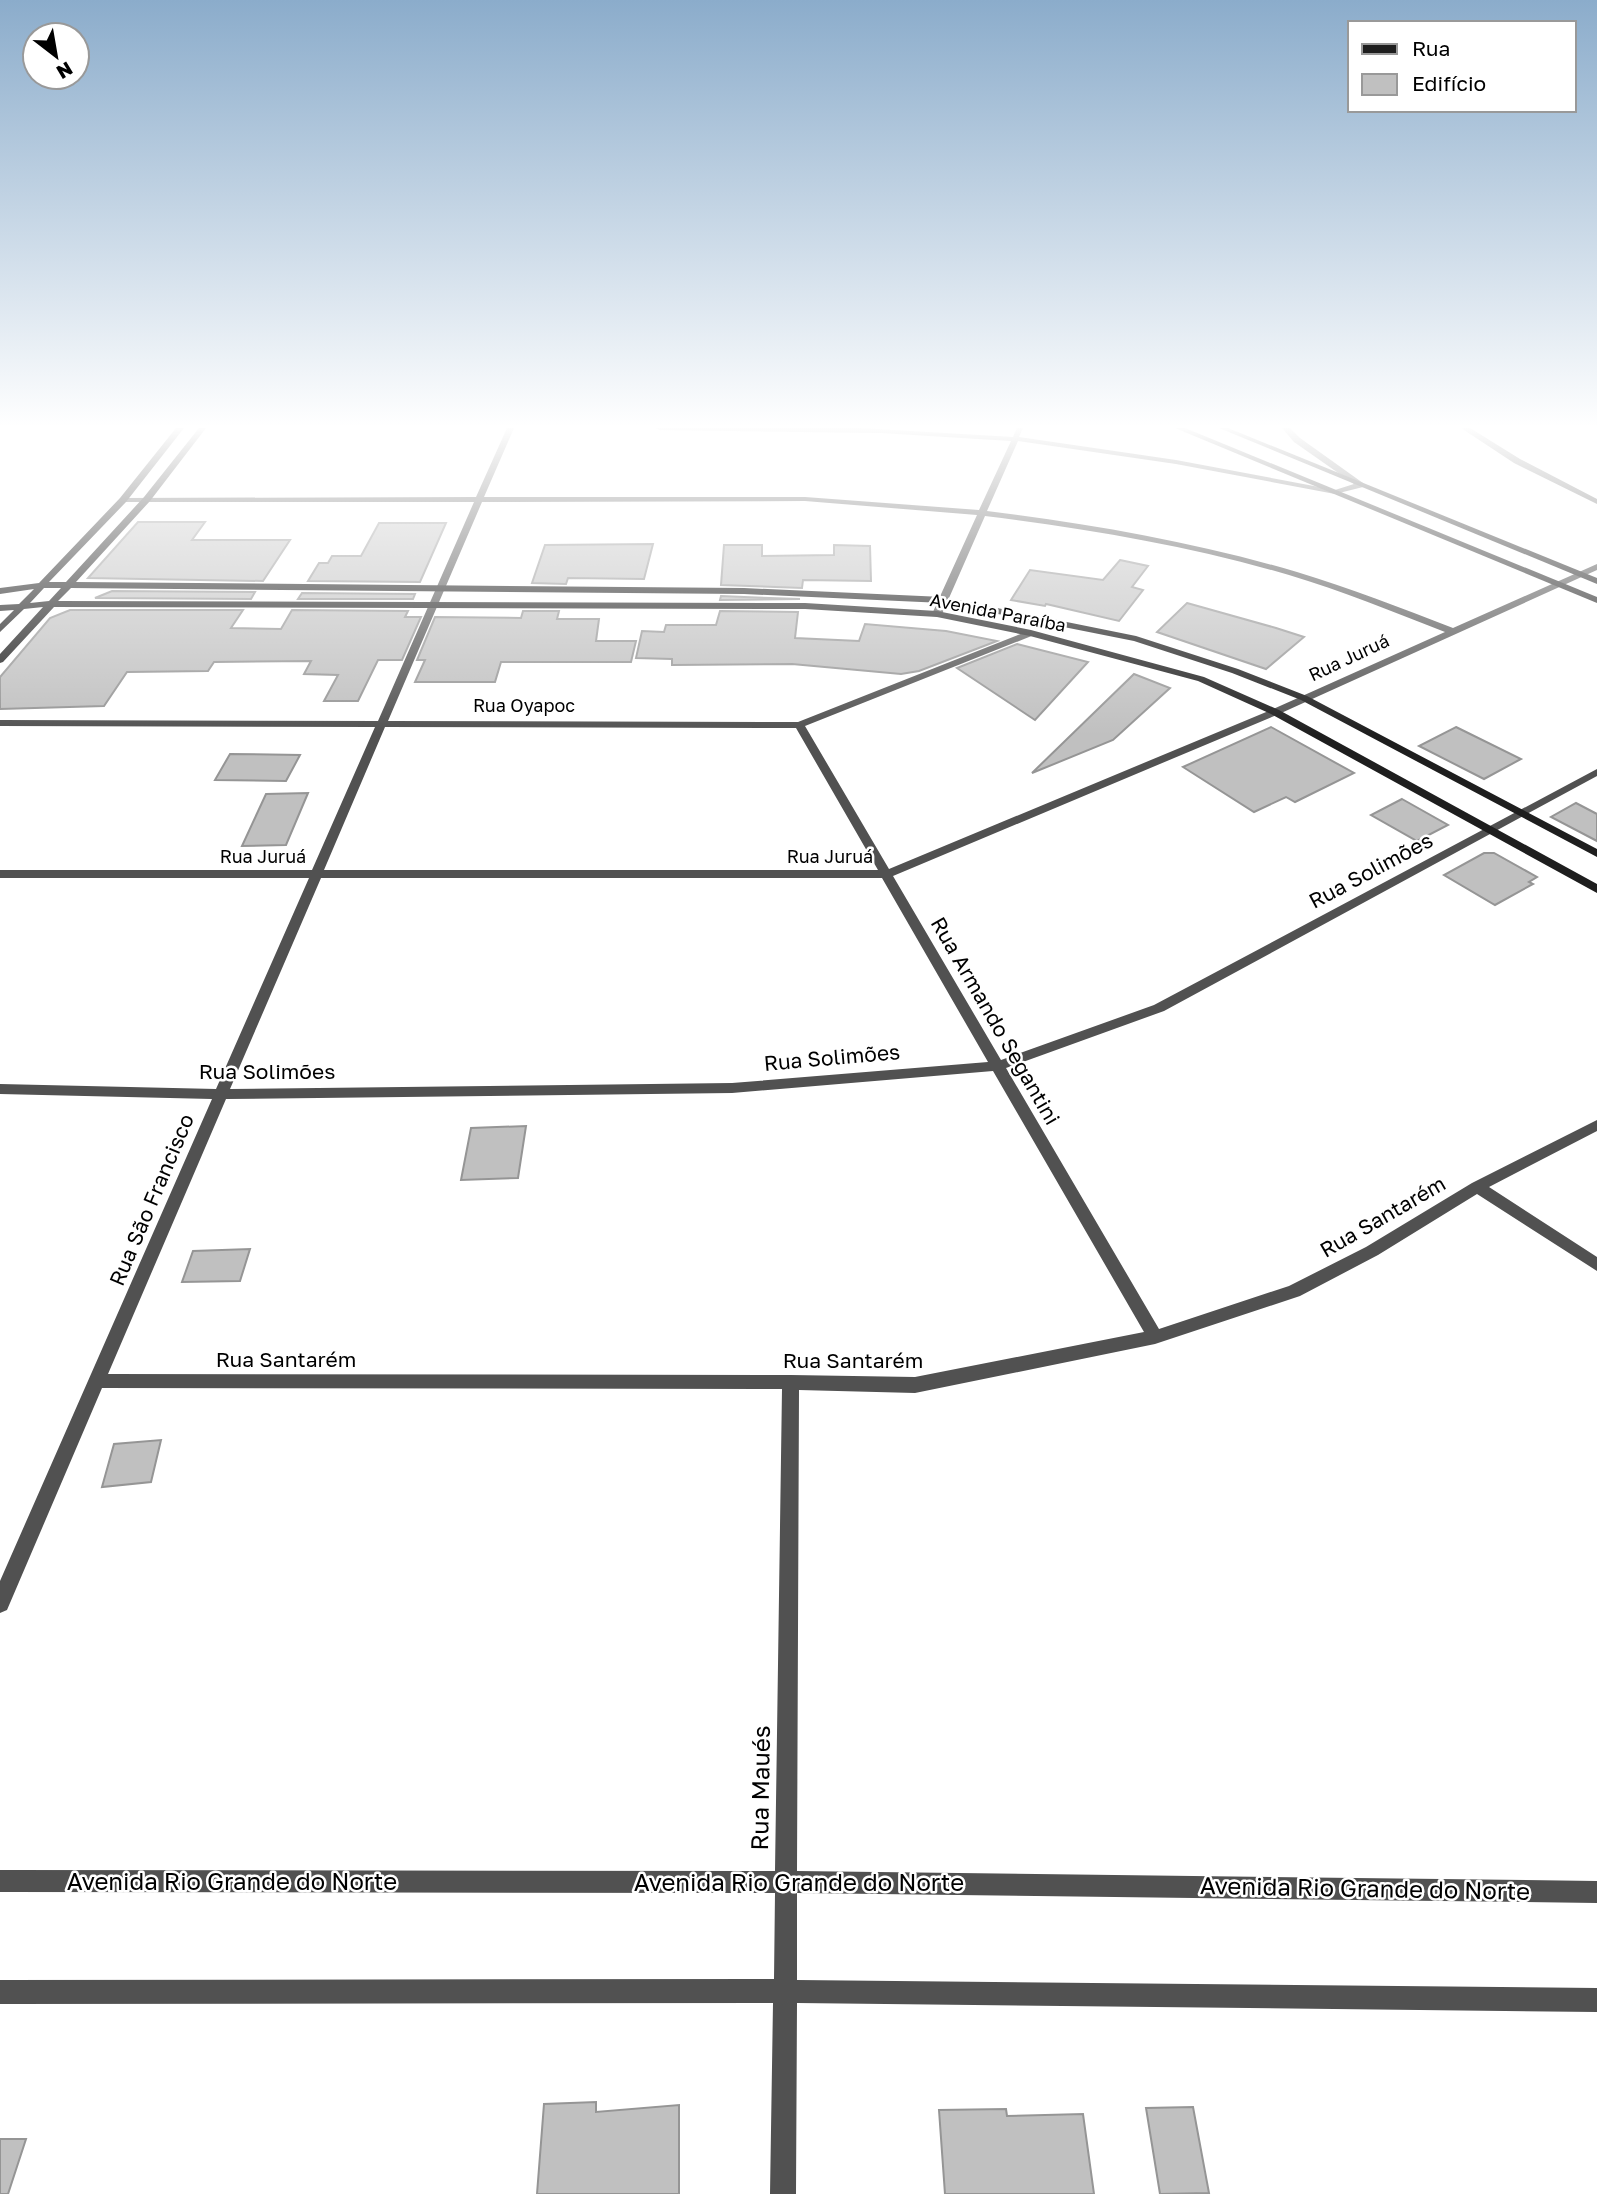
<svg xmlns="http://www.w3.org/2000/svg" width="1597" height="2194" font-family="'Golos Text',sans-serif">
<style>
.building{fill:#c0c0c0;stroke:#959595;stroke-width:2}
.lines{fill:none;stroke-linecap:round;stroke-linejoin:round}
.street{fill:#515151;fill-rule:evenodd}
.secondary{fill:#1e1e1e;fill-rule:evenodd}
.labels{text-anchor:middle;stroke-width:5;stroke-linejoin:round;paint-order:stroke}
.far-street-label{font-size:18px;fill:#000;stroke:#fff}
.street-label{font-size:21px;fill:#000;stroke:#fff}
.near-street-label{font-size:24px;fill:#000;stroke:#fff}
</style>
<rect width="100%" height="100%" fill="#fff"/>
<!-- building -->
<g class="building">
<polygon points="138,522 205,522 192,540 290,540 263,581 88,578"/>
<polygon points="379,523 446,523 420,582 308,581 319,563 328,563 332,556 361,556"/>
<polygon points="653,544 644,579 568,578 566,584 532,583 545,545"/>
<polygon points="724,545 762,545 762,556 834,555 834,545 870,546 871,581 803,580 802,588 721,585"/>
<polygon points="1120,560 1148,566 1132,587 1143,590 1119,621 1046,604 1045,606 1011,600 1030,570 1103,580"/>
<polygon points="112,591 255,592 251,599 95,598"/>
<polygon points="302,593 415,594 413,599 298,599"/>
<polygon points="721,596 744,597 800,599 720,600"/>
<polygon points="1187,603 1276,628 1304,637 1266,669 1157,632"/>
<polygon points="70,610 243,610 231,628 281,629 292,610 408,611 405,617 421,617 402,660 378,660 358,701 324,701 338,675 304,674 311,661 214,662 208,671 127,672 104,706 0,709 0,677 50,618"/>
<polygon points="523,611 559,611 557,619 599,619 596,641 636,641 631,662 501,662 495,682 415,682 425,660 417,660 435,617 521,618"/>
<polygon points="720,611 798,612 795,638 859,641 865,624 946,631 997,641 919,671 901,674 792,664 672,665 672,659 636,658 642,631 664,632 666,625 716,625"/>
<polygon points="1017,644 1088,662 1035,720 957,668"/>
<polygon points="1134,674 1170,688 1113,740 1032,773"/>
<polygon points="1271,727 1354,773 1295,802 1286,797 1254,812 1183,767"/>
<polygon points="1456,727 1521,759 1484,779 1419,746"/>
<polygon points="230,754 300,755 286,781 215,780"/>
<polygon points="308,793 286,845 242,846 266,794"/>
<polygon points="1402,799 1448,825 1417,841 1371,815"/>
<polygon points="1576,803 1597,814 1597,841 1551,817"/>
<polygon points="1484,853 1494,853 1537,877 1529,882 1533,884 1495,905 1444,875"/>
<polygon points="526,1126 518,1178 461,1180 471,1128"/>
<polygon points="250,1249 240,1281 182,1282 193,1251"/>
<polygon points="161,1440 151,1482 102,1487 114,1444"/>
<polygon points="596,2102 596,2112 679,2105 679,2194 537,2194 544,2104"/>
<polygon points="1193,2107 1209,2193 1160,2194 1146,2108"/>
<polygon points="1006,2109 1007,2116 1083,2114 1094,2194 945,2194 939,2110"/>
<polygon points="0,2139 26,2139 8,2194 0,2194"/>
</g>
<g class="lines">
<!-- street -->
<g class="street">
<path d="M 507,428 L 514,428 L 484,497 L 805,497 L 979,510 L 1011,441 L 881,433 L 659,430 L 656,428 L 860,428 L 1013,437 L 1017,428 L 1023,428 L 1019,437 L 1176,460 L 1335,490 L 1354,484 L 1294,442 L 1282,428 L 1290,428 L 1300,438 L 1363,483 L 1363,487 L 1335,494 L 1176,464 L 1018,441 L 987,511 C 1092,524 1195,542 1297,572 C 1350,588 1401,608 1453,628 L 1597,564 L 1597,570 L 1279,714 L 893,876 L 1001,1060 L 1154,1005 L 1597,769 L 1597,776 L 1164,1011 L 1006,1068 L 1159,1329 L 1289,1286 L 1366,1247 L 1472,1183 L 1597,1120 L 1597,1131 L 1489,1187 L 1597,1257 L 1597,1271 L 1477,1194 L 1378,1255 L 1300,1296 L 1155,1344 L 915,1393 L 799,1390 L 797,1871 L 1597,1881 L 1597,1903 L 797,1893 L 797,1980 L 1597,1988 L 1597,2012 L 797,2003 L 796,2194 L 770,2194 L 773,2003 L 0,2004 L 0,1980 L 774,1979 L 775,1893 L 0,1892 L 0,1870 L 775,1871 L 782,1389 L 102,1388 L 7,1610 L 0,1613 L 0,1581 L 212,1099 L 0,1094 L 0,1084 L 216,1089 L 309,878 L 0,878 L 0,870 L 312,870 L 375,727 L 0,726 L 0,720 L 378,721 L 474,502 L 123,502 L 119,500 L 123,498 L 476,497 ZM 805,501 L 977,515 L 932,614 L 937,617 L 942,614 L 985,516 C 1088,529 1190,546 1289,575 C 1342,591 1394,612 1445,632 L 1271,710 L 889,869 L 805,726 L 1034,635 L 1034,631 L 1028,631 L 798,722 L 388,721 L 482,502 ZM 385,727 L 796,728 L 878,870 L 324,870 ZM 321,878 L 882,878 L 988,1062 L 732,1083 L 230,1089 ZM 993,1071 L 1144,1332 L 915,1377 L 791,1375 L 108,1374 L 226,1099 L 732,1093 Z"/>
<polygon points="1461,428 1470,428 1520,459 1597,499 1597,504 1514,463"/>
</g>
<!-- secondary -->
<g class="secondary">
<path d="M 176,428 L 184,428 L 126,502 L 49,582 L 66,582 L 144,497 L 199,428 L 206,428 L 150,501 L 76,582 L 744,588 L 943,597 L 1136,636 L 1238,669 L 1307,696 L 1597,849 L 1597,857 L 1301,700 L 1232,673 L 1134,641 L 943,603 L 744,594 L 71,588 L 58,601 L 805,603 L 937,611 L 1031,630 L 1204,677 L 1279,710 L 1597,884 L 1597,893 L 1271,714 L 1198,681 L 1030,636 L 937,617 L 805,609 L 54,607 L 3,662 L 0,663 L 0,654 L 43,607 L 24,609 L 0,632 L 0,624 L 14,610 L 0,611 L 0,605 L 19,604 L 34,589 L 0,594 L 0,588 L 39,583 L 120,498 ZM 44,588 L 61,588 L 49,601 L 30,603 Z"/>
<polygon points="1175,428 1185,428 1597,597 1597,603"/>
<polygon points="1219,428 1228,428 1597,578 1597,584"/>
</g>
</g>
<!-- sky -->
<linearGradient id="sky" x2="0" y2="1"><stop stop-color="#8baccb"/><stop offset="0.58" stop-color="#fff"/><stop offset="1" stop-color="#fff" stop-opacity="0"/></linearGradient>
<rect width="1597" height="735" fill="url(#sky)"/>
<g class="labels">
<!-- far-street labels -->
<g class="far-street-label">
<text transform="translate(998 613) rotate(11)" y="6">Avenida Paraíba</text>
<text transform="translate(1349 658) rotate(-25)" y="6">Rua Juruá</text>
<text x="524" y="712">Rua Oyapoc</text>
<text x="263" y="863">Rua Juruá</text>
<text x="830" y="863">Rua Juruá</text>
</g>
<!-- street labels -->
<g class="street-label">
<text transform="translate(1371 871) rotate(-28)" y="7">Rua Solimões</text>
<text transform="translate(995 1021) rotate(60)" y="7">Rua Armando Segantini</text>
<text transform="translate(832 1058) rotate(-5)" y="7">Rua Solimões</text>
<text x="267" y="1079">Rua Solimões</text>
<text transform="translate(152 1200) rotate(-67)" y="7">Rua São Francisco</text>
<text transform="translate(1383 1217) rotate(-30)" y="7">Rua Santarém</text>
<text x="286" y="1367">Rua Santarém</text>
<text x="853" y="1368">Rua Santarém</text>
</g>
<!-- near-street labels -->
<g class="near-street-label">
<text transform="translate(761 1788) rotate(-89)" y="8">Rua Maués</text>
<text x="232" y="1890">Avenida Rio Grande do Norte</text>
<text x="799" y="1891">Avenida Rio Grande do Norte</text>
<text transform="translate(1365 1889) rotate(1)" y="8">Avenida Rio Grande do Norte</text>
</g>
</g>
<!-- legend -->
<rect x="1348" y="21" width="228" height="91" fill="#ffffff" stroke="#999999" stroke-width="2"/>
<rect x="1362" y="44" width="35" height="10" fill="#1e1e1e" stroke="#999999" stroke-width="2"/>
<text x="1412" y="56" font-size="21" fill="#000000">Rua</text>
<rect x="1362" y="74" width="35" height="21" fill="#c0c0c0" stroke="#999999" stroke-width="2"/>
<text x="1412" y="91" font-size="21" fill="#000000">Edifício</text>
<!-- north arrow -->
<g transform="translate(56 56) rotate(149)"><circle r="33" fill="#ffffff" stroke="#999999" stroke-width="2"/>
<path d="M0-5L12 26L0 18L-12 26Z" fill="#000000"/>
<text y="-10" font-size="19" font-weight="bold" text-anchor="middle" fill="#000000">N</text>
</g>
</svg>
